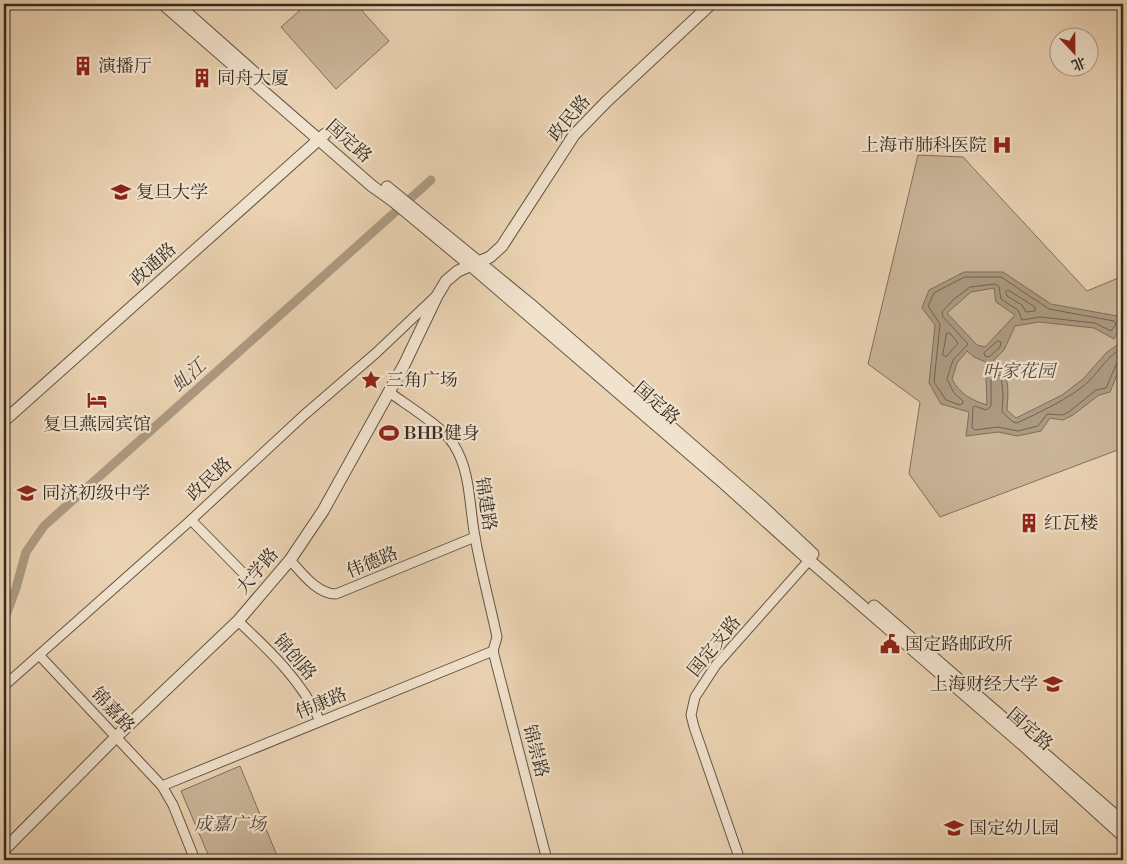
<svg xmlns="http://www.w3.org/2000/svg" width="1127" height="864" font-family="'Libre Bodoni','Noto Serif SC',serif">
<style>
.green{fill:#cbb69a;stroke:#80715e}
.water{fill:#ac9a81;stroke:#7c6e5b;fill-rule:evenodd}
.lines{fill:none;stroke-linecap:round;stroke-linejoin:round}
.shore{stroke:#706352;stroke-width:1}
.canal{stroke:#ac9a81;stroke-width:9}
.minor-casing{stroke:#625646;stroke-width:11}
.tertiary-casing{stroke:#625646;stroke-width:13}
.minor{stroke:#f1e2cd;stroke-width:9}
.tertiary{stroke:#f1e2cd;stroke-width:11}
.labels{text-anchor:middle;stroke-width:4.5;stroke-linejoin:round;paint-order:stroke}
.poi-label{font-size:18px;fill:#352c22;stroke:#f1e2cd;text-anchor:start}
.street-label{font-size:18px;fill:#352c22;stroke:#f1e2cd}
.park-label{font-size:18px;font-style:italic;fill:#53483a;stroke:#f1e2cd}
.water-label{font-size:19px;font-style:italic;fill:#53483a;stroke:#f1e2cd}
</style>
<rect width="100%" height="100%" fill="#ead2b2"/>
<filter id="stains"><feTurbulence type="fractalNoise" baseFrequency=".004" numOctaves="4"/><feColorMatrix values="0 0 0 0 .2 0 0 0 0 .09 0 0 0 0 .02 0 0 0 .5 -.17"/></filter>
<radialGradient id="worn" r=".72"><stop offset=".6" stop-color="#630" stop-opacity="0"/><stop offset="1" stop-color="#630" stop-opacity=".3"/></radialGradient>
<!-- green -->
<g class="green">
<polygon points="307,4 356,4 389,41 336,89 281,27"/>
<polygon points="918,155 963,157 1087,291 1123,276 1123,448 940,517 909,474 920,402 868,364"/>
<polygon points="240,766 278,858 272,860 210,859 181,791"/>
</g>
<!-- water -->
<path class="water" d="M 964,272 L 1003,272 L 1051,304 L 1123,317 L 1123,322 L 1114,339 L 1094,328 L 1039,322 L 1015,326 L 1004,350 L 990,364 L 974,357 L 967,351 L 957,363 L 952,379 C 960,394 971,400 987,405 L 986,377 L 1000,365 C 1010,375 1008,397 1007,410 L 1016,418 L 1062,395 L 1083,379 L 1107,352 L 1123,341 L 1123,360 L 1110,392 L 1099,395 L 1073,415 L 1063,420 L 1050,418 L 1041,431 L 1017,436 L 998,432 L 966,436 L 969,412 L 941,404 L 929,383 L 935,325 L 922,308 L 929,290 ZM 994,288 L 996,302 L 1015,315 L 985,347 L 977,345 L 947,313 L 971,292 Z"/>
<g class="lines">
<!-- shore -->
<g class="shore">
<polygon points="965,277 1001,277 1049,309 1114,321 1116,324 1111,331 1095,323 1040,317 1022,320 1018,310 1001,299 999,287 995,284 970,287 953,300 942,312 943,317 968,344 953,360 947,379 954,393 963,401 963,403 960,405 946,400 934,382 940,324 928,306 934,293"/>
<polygon points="1008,290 1035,307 1035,311 1026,312 1022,305 1007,296 1006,292"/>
<polygon points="947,333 950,333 958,343 946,357 943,355"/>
<polygon points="998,341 1001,342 1000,347 989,357 985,356 984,353"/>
<path d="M 1123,347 C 1106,358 1101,369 1088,382 C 1071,398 1038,413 1017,423 L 1013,422 L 1002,412 L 1003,394 L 1001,376 L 997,375 L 991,380 L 991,406 L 986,410 L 975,406 L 973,407 L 972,428 L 975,430 L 998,427 L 1018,431 L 1038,426 L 1047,414 L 1063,415 L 1070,411 L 1096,390 L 1106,388 L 1117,363 L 1123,360"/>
</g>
<!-- canal -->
<polyline class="canal" points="4,621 16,588 26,552 44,526 431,180"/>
<defs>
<g id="minor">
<path d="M 389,392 C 408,406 442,426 454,445 C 471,472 469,506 475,537 C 481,571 490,604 497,637 L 493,651"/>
<polyline points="191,520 249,579"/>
<path d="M 290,560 C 302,573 317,594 336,594 L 475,537"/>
<path d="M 238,621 C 269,650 302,681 320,721"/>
<polyline points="493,651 547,860"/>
<polyline points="40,656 162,786 173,805 195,860"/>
<polyline points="4,686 191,520 303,416 376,353 435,297"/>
<polyline points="162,786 493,651"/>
<polyline points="740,860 694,727 691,715 695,697 716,665 812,557"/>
</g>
<g id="tertiary">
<polyline points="163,4 372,186 393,201 470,265 719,479 809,560 1023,745 1123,836"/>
<polyline points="177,4 256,74"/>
<polyline points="387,187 530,304 763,507 813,554"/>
<polyline points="4,421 325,134"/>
<polyline points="874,606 1123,822"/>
<polyline points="4,850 116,737 238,621 290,560 323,511 404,365 437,296 446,281 458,271 490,257 502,246 574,135 606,102 711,4"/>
<polyline points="4,858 6,860"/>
</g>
</defs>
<!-- minor casing -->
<use href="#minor" class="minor-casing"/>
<!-- tertiary casing -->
<use href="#tertiary" class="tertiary-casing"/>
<!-- minor -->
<use href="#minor" class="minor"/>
<!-- tertiary -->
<use href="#tertiary" class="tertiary"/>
</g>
<!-- icons -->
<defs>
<symbol id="building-bare" viewBox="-9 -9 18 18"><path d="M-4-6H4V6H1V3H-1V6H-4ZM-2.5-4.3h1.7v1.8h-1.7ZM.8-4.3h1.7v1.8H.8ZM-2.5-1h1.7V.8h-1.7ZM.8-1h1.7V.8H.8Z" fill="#8f2418" stroke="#f1e2cd" stroke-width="2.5" paint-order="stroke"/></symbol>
<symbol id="hospital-bare" viewBox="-9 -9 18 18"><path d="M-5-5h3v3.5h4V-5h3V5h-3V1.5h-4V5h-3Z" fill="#8f2418" stroke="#f1e2cd" stroke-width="2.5" paint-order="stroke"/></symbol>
<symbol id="university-bare" viewBox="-9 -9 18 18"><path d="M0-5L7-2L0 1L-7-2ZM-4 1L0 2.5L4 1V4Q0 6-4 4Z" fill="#8f2418" stroke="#f1e2cd" stroke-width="2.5" paint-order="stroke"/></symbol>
<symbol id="sight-bare" viewBox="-9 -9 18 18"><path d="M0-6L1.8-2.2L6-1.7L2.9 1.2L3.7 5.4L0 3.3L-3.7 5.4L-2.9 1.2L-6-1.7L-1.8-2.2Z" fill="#8f2418" stroke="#f1e2cd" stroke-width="2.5" paint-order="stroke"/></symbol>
<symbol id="hotel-bare" viewBox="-9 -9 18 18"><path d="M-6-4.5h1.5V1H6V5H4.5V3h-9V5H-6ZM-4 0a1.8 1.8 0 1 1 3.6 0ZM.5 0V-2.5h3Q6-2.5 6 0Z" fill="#8f2418" stroke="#f1e2cd" stroke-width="2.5" paint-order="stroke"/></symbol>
<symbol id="stadium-bare" viewBox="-9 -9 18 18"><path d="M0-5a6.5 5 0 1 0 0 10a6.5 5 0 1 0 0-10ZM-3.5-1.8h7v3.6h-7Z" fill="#8f2418" stroke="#f1e2cd" stroke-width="2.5" paint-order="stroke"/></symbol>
<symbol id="school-bare" viewBox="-9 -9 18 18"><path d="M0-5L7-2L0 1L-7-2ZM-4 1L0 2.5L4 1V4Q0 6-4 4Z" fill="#8f2418" stroke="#f1e2cd" stroke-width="2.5" paint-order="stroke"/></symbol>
<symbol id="civic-bare" viewBox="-9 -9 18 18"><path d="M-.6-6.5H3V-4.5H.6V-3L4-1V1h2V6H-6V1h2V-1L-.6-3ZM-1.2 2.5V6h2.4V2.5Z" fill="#8f2418" stroke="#f1e2cd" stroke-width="2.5" paint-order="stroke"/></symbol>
</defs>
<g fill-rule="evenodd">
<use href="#building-bare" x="69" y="52" width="28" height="28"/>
<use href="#building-bare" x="188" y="64" width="28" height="28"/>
<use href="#hospital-bare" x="988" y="131" width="28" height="28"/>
<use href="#university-bare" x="107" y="178" width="28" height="28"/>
<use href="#sight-bare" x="357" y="366" width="28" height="28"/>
<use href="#hotel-bare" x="83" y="386" width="28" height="28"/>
<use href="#stadium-bare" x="375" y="419" width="28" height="28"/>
<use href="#school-bare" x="13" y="479" width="28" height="28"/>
<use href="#building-bare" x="1015" y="509" width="28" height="28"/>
<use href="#civic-bare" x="876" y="630" width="28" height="28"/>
<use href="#university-bare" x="1039" y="670" width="28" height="28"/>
<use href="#school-bare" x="940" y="814" width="28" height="28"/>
</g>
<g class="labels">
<!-- poi labels -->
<g class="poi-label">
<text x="98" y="72">演播厅</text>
<text x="217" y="84">同舟大厦</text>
<text x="987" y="151" text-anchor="end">上海市肺科医院</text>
<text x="136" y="198">复旦大学</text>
<text x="386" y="386">三角广场</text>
<text x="97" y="430" text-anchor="middle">复旦燕园宾馆</text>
<text x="404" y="439">BHB健身</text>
<text x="42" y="499">同济初级中学</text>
<text x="1044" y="529">红瓦楼</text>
<text x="905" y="650">国定路邮政所</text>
<text x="1038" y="690" text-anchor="end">上海财经大学</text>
<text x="969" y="834">国定幼儿园</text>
</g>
<!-- street labels -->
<g class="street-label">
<text transform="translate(569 118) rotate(-50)" y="6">政民路</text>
<text transform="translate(349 141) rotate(42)" y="6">国定路</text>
<text transform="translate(153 264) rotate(-42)" y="6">政通路</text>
<text transform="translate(657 403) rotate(41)" y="6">国定路</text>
<text transform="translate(209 479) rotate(-43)" y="6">政民路</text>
<text transform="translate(486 504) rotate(81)" y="6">锦建路</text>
<text transform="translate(372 562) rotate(-22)" y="6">伟德路</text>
<text transform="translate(257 571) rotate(-50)" y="6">大学路</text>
<text transform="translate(714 646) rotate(-51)" y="6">国定支路</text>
<text transform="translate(295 657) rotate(49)" y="6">锦创路</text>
<text transform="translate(321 703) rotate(-22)" y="6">伟康路</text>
<text transform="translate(113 710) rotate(47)" y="6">锦嘉路</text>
<text transform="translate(1030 729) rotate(41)" y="6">国定路</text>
<text transform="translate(536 751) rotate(75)" y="6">锦崇路</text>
</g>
<!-- park labels -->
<g class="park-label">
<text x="1019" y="377">叶家花园</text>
<text x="230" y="830">成嘉广场</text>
</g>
<!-- water labels -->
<g class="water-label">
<text transform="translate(188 375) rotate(-42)" y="7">虬江</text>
</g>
</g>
<!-- margin -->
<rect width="1127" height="864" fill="none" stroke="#ead2b2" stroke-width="20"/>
<rect x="5" y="5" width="1117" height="854" fill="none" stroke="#352c22" stroke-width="2.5"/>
<rect x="10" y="10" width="1107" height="844" fill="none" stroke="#352c22"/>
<!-- north arrow -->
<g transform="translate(1074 52) rotate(158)"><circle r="24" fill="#f1e2cd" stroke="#a69989"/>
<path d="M0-4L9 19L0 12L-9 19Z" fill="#8f2418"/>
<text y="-8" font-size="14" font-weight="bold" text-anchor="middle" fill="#352c22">北</text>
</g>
<rect width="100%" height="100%" filter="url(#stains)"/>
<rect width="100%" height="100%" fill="url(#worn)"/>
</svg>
